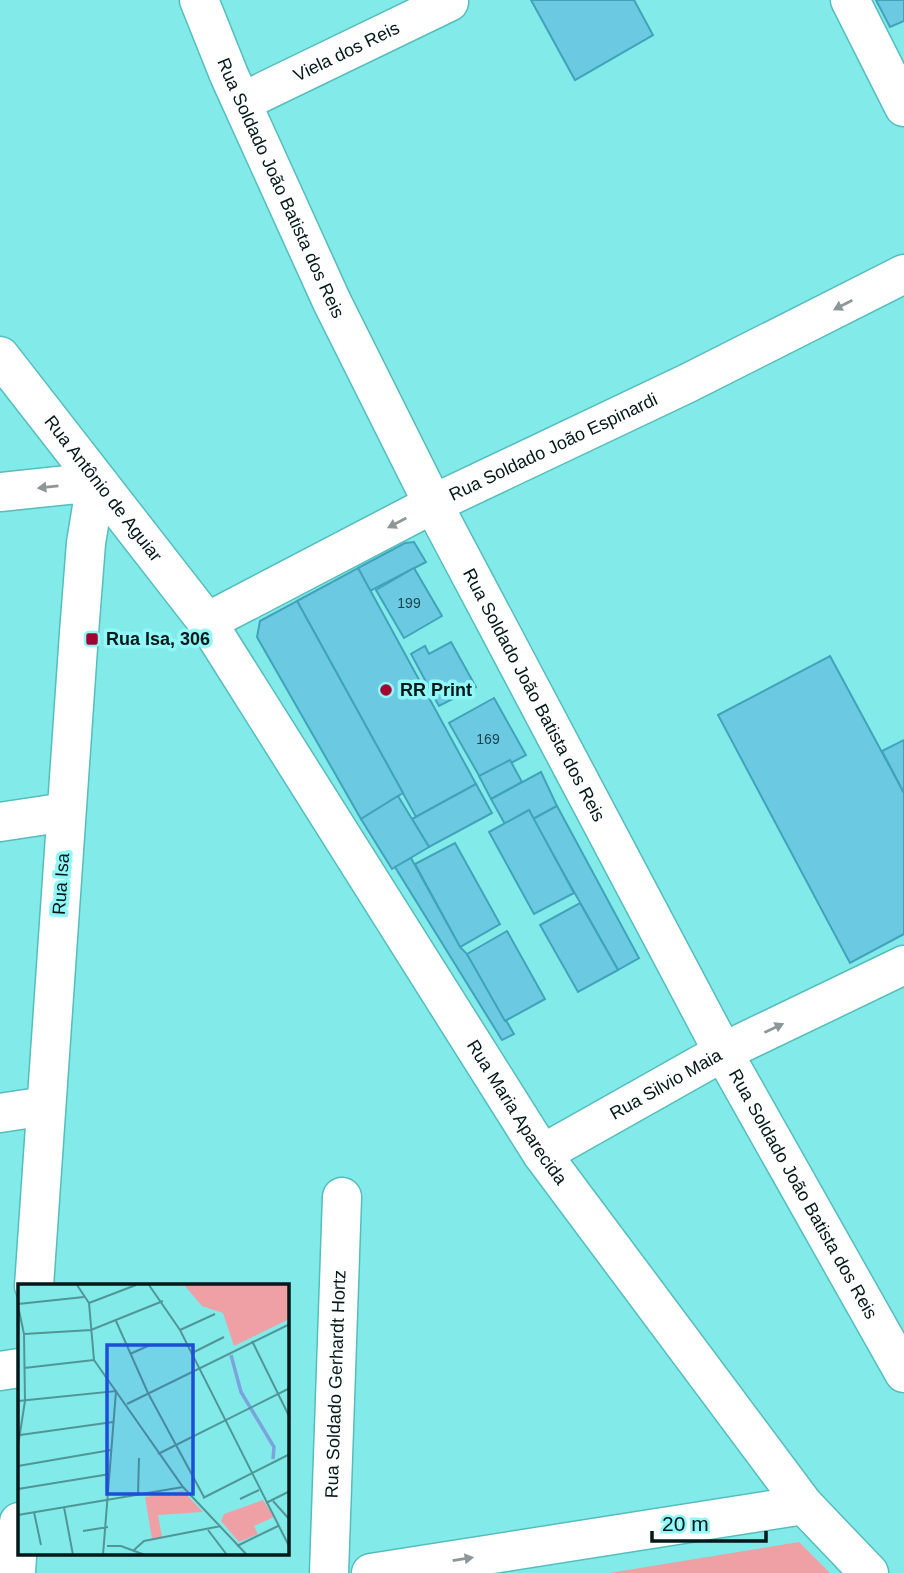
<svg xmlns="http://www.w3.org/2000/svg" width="904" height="1573" font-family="Arial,sans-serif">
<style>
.green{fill:#efa0a4}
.building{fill:#6bcae2;stroke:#41a3ba;stroke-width:2}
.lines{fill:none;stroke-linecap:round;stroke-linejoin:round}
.minor-casing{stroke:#55bdbe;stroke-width:41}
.minor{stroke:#fff;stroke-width:38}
.oneway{fill:#8e9798}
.poi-dot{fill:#a20232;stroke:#91f7f7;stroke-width:2.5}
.labels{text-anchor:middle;stroke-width:7;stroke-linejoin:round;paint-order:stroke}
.number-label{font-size:14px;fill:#1d444b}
.street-label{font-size:18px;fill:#031819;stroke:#91f7f7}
.poi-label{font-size:18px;font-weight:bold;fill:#031819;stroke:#91f7f7;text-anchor:start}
.inset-river{fill:none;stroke:#7ba4dc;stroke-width:3.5}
.inset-road{fill:none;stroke:#509696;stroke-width:2}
.view{fill:#1d4ed8;fill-opacity:0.15;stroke:#1d4ed8;stroke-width:3.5}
.inset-edge{fill:none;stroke:#031819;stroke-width:3.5}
</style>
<rect width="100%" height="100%" fill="#83eaea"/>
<!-- green -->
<polygon class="green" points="799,1542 830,1573 609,1573"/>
<!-- building -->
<g class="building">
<polygon points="531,0 634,0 653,35 575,80"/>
<polygon points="876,0 904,0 904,21 890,27"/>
<polygon points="414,542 426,562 370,591 358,568 405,543"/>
<polygon points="358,568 476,784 416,817 297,601"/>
<polygon points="414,568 442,616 404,638 376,590"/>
<polygon points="297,601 403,793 361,819 257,637 260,621"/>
<polygon points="451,642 476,687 439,706 411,654 425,646 429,654"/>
<polygon points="830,656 904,793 904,934 850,963 718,715"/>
<polygon points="494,698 526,755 481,779 449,723"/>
<polygon points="904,740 904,793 882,751"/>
<polygon points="510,760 522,782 491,799 479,776"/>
<polygon points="541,772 557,806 533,819 529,810 505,824 491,799"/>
<polygon points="476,784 492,813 429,847 412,819"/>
<polygon points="398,796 429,847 392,869 361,819"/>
<polygon points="557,806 639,958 618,970 533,819"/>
<polygon points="529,810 574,893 534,914 489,832"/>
<polygon points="455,843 500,924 460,947 415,864"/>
<polygon points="411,858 460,947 467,954 514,1034 502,1040 395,867"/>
<polygon points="580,903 618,970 578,992 540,925"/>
<polygon points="507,931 545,999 505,1021 467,954"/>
</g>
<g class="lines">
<defs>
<g id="minor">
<path id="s1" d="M 199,0 L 229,75 L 332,302 L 433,504 L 723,1052 L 904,1373"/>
<polyline points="850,0 904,107"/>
<path id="s2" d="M 242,102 L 449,2"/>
<path id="s3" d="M 0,356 L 207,622 L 542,1154 L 804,1505 L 869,1573"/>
<polyline points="0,492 96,482 86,543 79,633 34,1286"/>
<path id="s4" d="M 207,622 L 433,504 L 688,383 L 904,274"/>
<polyline points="0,822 66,812"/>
<polyline points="0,1113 46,1106"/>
<path id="s5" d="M 542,1154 L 723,1052 L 904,965"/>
<polyline points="0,1371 19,1368"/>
<polyline points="16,1573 19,1522"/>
<path id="s6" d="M 329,1573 L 342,1197"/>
<polyline points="371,1573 804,1505"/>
</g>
</defs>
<!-- minor casing -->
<use href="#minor" class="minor-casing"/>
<!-- minor -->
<use href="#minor" class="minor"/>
</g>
<!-- one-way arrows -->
<defs><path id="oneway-solid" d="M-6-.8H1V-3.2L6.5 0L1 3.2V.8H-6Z" transform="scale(1.75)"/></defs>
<g class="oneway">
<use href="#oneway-solid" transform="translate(843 305) rotate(153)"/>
<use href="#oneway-solid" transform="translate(48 487) rotate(174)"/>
<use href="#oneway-solid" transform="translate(397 523) rotate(152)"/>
<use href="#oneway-solid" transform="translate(774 1028) rotate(-25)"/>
<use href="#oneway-solid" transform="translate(463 1559) rotate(-9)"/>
</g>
<!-- markers -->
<g class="poi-dot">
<rect x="85" y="632" width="14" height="14" rx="3.5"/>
<circle cx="386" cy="690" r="7"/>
</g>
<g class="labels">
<!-- number labels -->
<g class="number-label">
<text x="409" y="608">199</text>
<text x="488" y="744">169</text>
</g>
<!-- street labels -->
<g class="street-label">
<text dy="6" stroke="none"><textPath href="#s2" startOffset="116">Viela dos Reis</textPath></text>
<text dy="6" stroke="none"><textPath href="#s1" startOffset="205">Rua Soldado João Batista dos Reis</textPath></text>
<text dy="6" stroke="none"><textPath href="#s4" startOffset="388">Rua Soldado João Espinardi</textPath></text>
<text dy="6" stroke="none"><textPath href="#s3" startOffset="168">Rua Antônio de Aguiar</textPath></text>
<text dy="6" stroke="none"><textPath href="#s1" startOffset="772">Rua Soldado João Batista dos Reis</textPath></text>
<text transform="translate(61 884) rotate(-86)" y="6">Rua Isa</text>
<text dy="6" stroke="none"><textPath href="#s5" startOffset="142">Rua Silvio Maia</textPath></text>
<text dy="6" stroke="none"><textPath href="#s3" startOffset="917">Rua Maria Aparecida</textPath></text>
<text dy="6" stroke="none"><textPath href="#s1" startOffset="1339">Rua Soldado João Batista dos Reis</textPath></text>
<text dy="6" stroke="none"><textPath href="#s6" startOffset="189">Rua Soldado Gerhardt Hortz</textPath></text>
</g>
<!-- poi labels -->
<g class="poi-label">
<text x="106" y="645">Rua Isa, 306</text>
<text x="400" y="696">RR Print</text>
</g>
</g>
<!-- overview -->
<g transform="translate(18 1284)">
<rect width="271" height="271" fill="#83eaea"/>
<path d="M 166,1 L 271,1 L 271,35 L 216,62 L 205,29 L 184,22 ZM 165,207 L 185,228 L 140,231 L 144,253 L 134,255 L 127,213 ZM 245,216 L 256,233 L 236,242 L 240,250 L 221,258 L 203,237 L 206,230 Z" fill="#efa0a4"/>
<path class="inset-river" d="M 213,71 L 223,108 L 256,163 L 255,175"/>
<path class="inset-road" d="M 59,1 L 71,19 L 76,76 L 165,203 L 229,271M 131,1 L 162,46 L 272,264M 71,19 L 118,1M 0,20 L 66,13M 0,22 L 6,50 L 7,117 L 0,162M 98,37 L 130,109 L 186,213M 162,46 L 197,30M 6,50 L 73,46 L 145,17M 234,57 L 272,134M 174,69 L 206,53M 112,70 L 132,61M 6,84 L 76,76M 0,117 L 98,107 L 85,271M 109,120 L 272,40M 2,151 L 95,138M 140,170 L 272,104M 0,182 L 93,166M 0,205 L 92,190M 120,211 L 121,174M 185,214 L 272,170M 222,215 L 241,206M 255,217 L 272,236M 248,219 L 272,207M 46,223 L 55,271M 16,228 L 23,261M 0,231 L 165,203M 190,246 L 209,271M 65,247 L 90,243M 89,262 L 103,262 L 127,271M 219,262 L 260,242M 116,266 L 126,257 L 203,242"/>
<path class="view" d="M 89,61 L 175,61 L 175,210 L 89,210 Z"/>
<rect width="271" height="271" class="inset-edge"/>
</g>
<!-- scale -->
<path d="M652 1531v10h114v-10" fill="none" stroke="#031819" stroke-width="3.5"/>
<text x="662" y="1531" font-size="21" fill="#031819" stroke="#91f7f7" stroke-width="5" paint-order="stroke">20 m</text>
</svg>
